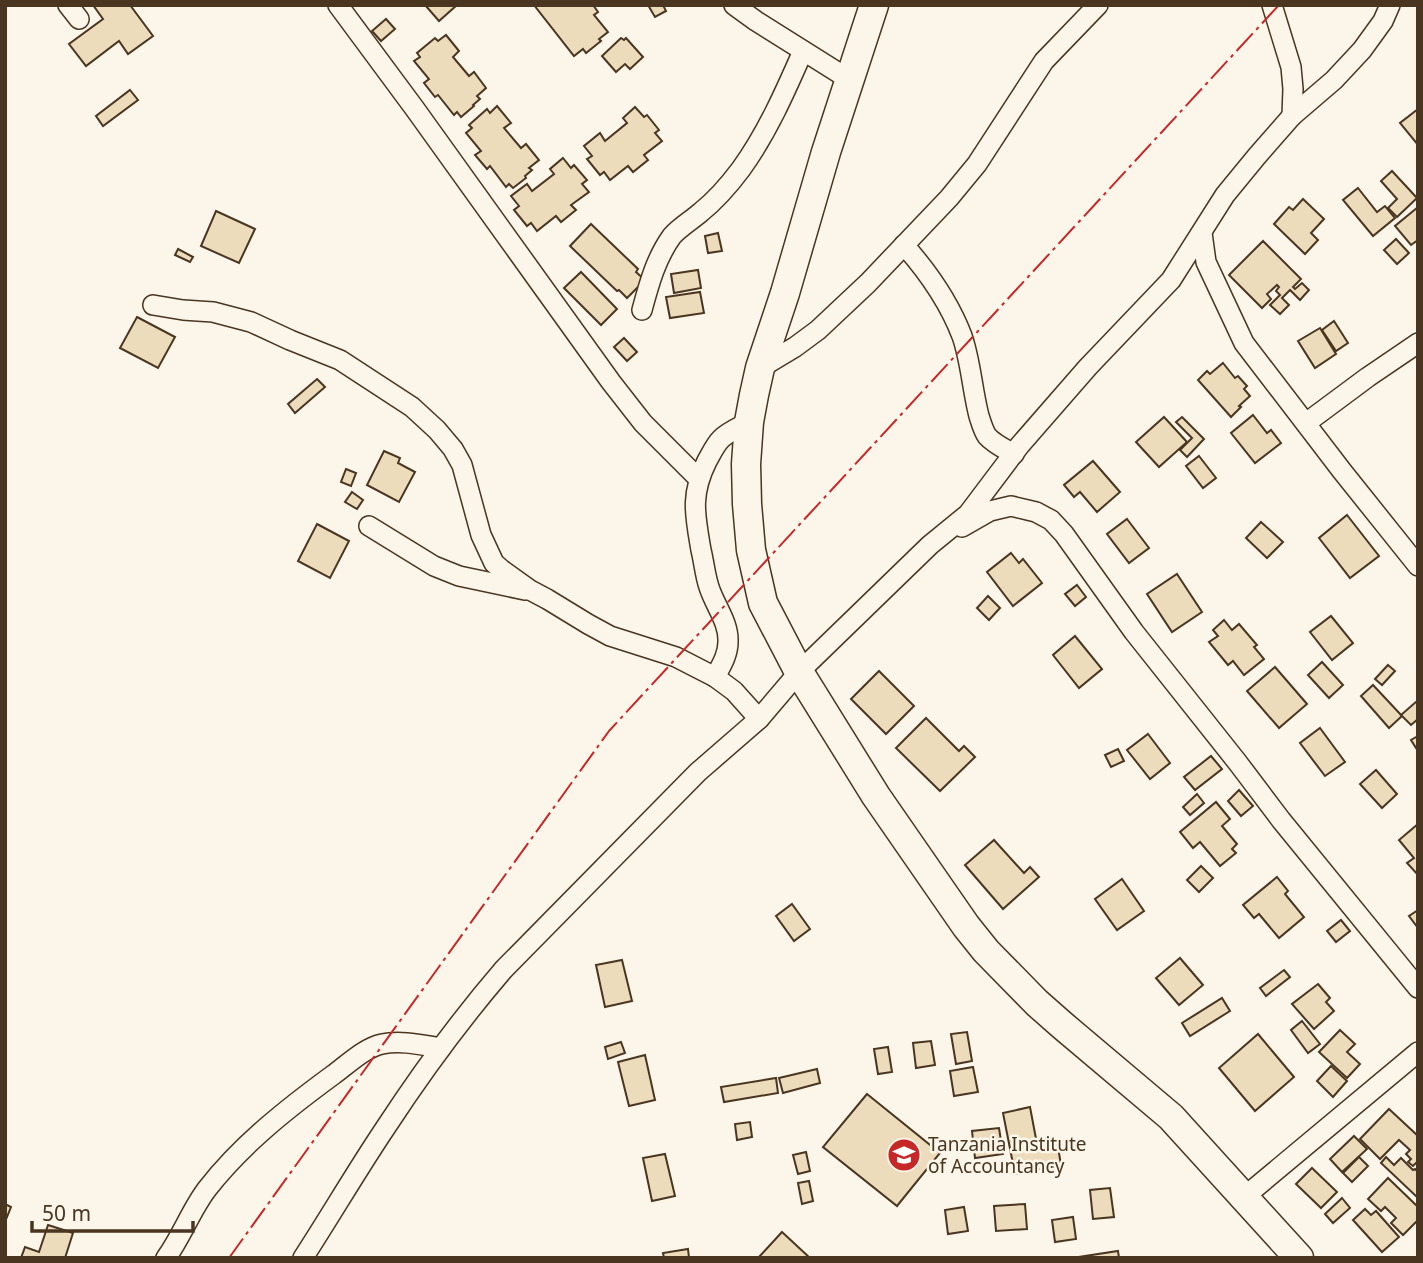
<svg xmlns="http://www.w3.org/2000/svg" width="1423" height="1263" font-family="'Noto Sans',sans-serif">
<style>
.building{fill:#ecdcbc;stroke:#4a3520;stroke-width:2}
.lines{fill:none;stroke-linecap:round;stroke-linejoin:round}
.street-casing{stroke:#4a3520;stroke-width:22}
.secondary-casing{stroke:#4a3520;stroke-width:31}
.street{stroke:#fbf6e9;stroke-width:19}
.secondary{stroke:#fbf6e9;stroke-width:28}
.power{stroke:#c62828;stroke-width:2;stroke-dasharray:24 5 3.5 5;stroke-linecap:butt}
.labels{text-anchor:middle;stroke-width:5;stroke-linejoin:round;paint-order:stroke}
.poi-label{font-size:19px;fill:#4a3520;stroke:#fbf6e9;text-anchor:start}
</style>
<rect width="100%" height="100%" fill="#fbf6e9"/>
<!-- building -->
<g class="building">
<polygon points="93,5 130,5 153,36 128,54 119,41 86,66 69,44 103,19"/>
<polygon points="425,5 457,5 439,21"/>
<polygon points="534,5 593,5 598,12 594,15 608,32 599,39 601,41 586,53 583,49 574,56"/>
<polygon points="648,5 663,5 666,11 655,17"/>
<polygon points="386,19 395,29 381,41 372,31"/>
<polygon points="446,35 459,51 453,57 469,76 474,72 486,88 477,96 480,99 473,105 474,106 461,117 457,112 454,115 438,95 435,97 424,83 429,79 414,61 420,57 417,53 435,38 438,41"/>
<polygon points="621,38 624,40 626,38 643,57 630,69 625,64 616,72 602,56"/>
<polygon points="130,90 138,100 103,126 96,116"/>
<polygon points="497,106 511,123 504,128 521,148 526,144 539,160 529,168 532,170 525,176 526,178 513,188 509,184 506,187 490,166 487,169 475,155 481,151 466,133 472,128 469,125 487,109 490,113"/>
<polygon points="635,107 644,117 647,115 659,130 655,133 662,141 644,155 648,160 633,172 628,166 610,180 604,172 600,175 587,159 592,156 584,146 600,133 605,141 627,123 623,118"/>
<polygon points="1418,109 1418,145 1400,123"/>
<polygon points="563,158 571,168 574,165 587,180 582,184 589,192 571,205 576,210 561,222 556,216 537,231 531,223 527,226 514,210 519,206 511,196 527,184 532,191 554,174 550,169"/>
<polygon points="1392,171 1417,198 1397,217 1388,208 1397,199 1381,181"/>
<polygon points="1358,188 1377,212 1385,206 1395,218 1373,236 1343,200"/>
<polygon points="1303,199 1324,219 1311,233 1318,240 1305,254 1274,224 1289,207 1293,210"/>
<polygon points="1418,207 1418,240 1411,245 1395,226"/>
<polygon points="216,211 255,229 239,263 201,246"/>
<polygon points="591,224 638,269 636,272 645,280 627,298 619,290 617,291 570,246"/>
<polygon points="718,233 722,251 708,253 705,236"/>
<polygon points="1396,239 1409,253 1397,264 1384,250"/>
<polygon points="1263,241 1301,279 1293,287 1295,289 1302,283 1309,290 1300,300 1290,290 1282,298 1289,305 1280,314 1270,305 1280,295 1276,291 1279,287 1277,285 1267,294 1271,299 1262,308 1229,275"/>
<polygon points="178,249 193,257 190,262 175,255"/>
<polygon points="698,270 701,288 674,293 671,274"/>
<polygon points="581,272 617,309 601,325 564,288"/>
<polygon points="700,292 704,313 670,318 666,297"/>
<polygon points="137,317 175,337 158,368 120,348"/>
<polygon points="1334,321 1348,343 1336,351 1322,330"/>
<polygon points="1320,328 1336,354 1315,368 1298,341"/>
<polygon points="624,338 637,352 627,361 614,347"/>
<polygon points="1223,363 1235,378 1238,376 1247,386 1244,389 1250,396 1239,406 1241,407 1231,417 1198,380 1207,371 1210,374"/>
<polygon points="317,379 325,387 295,413 288,404"/>
<polygon points="1253,415 1267,433 1271,430 1281,443 1255,463 1231,433"/>
<polygon points="1164,417 1187,442 1159,467 1136,442"/>
<polygon points="1182,417 1204,439 1187,457 1180,450 1192,438 1176,422"/>
<polygon points="384,451 400,458 398,463 415,472 399,502 367,485"/>
<polygon points="1199,456 1216,478 1203,488 1186,466"/>
<polygon points="1093,461 1120,492 1097,512 1080,492 1074,497 1064,485"/>
<polygon points="346,469 356,473 351,486 341,482"/>
<polygon points="352,492 363,500 357,509 345,502"/>
<polygon points="1347,515 1379,556 1350,578 1319,538"/>
<polygon points="1127,519 1149,548 1129,563 1107,534"/>
<polygon points="1261,522 1283,542 1267,558 1246,538"/>
<polygon points="317,524 349,541 330,578 298,561"/>
<polygon points="1011,553 1019,563 1023,559 1042,583 1013,606 987,572"/>
<polygon points="1177,574 1202,612 1172,632 1147,594"/>
<polygon points="1077,585 1086,597 1075,606 1065,594"/>
<polygon points="988,596 1000,608 989,620 977,608"/>
<polygon points="1331,616 1353,643 1332,660 1310,632"/>
<polygon points="1224,620 1232,630 1239,624 1257,645 1254,647 1264,659 1244,675 1233,661 1228,665 1209,642 1218,636 1213,630"/>
<polygon points="1075,636 1102,669 1079,688 1053,655"/>
<polygon points="1322,662 1343,685 1329,698 1308,675"/>
<polygon points="1388,665 1395,671 1382,685 1375,679"/>
<polygon points="1275,667 1307,704 1279,728 1247,691"/>
<polygon points="879,671 914,706 886,734 851,699"/>
<polygon points="1373,685 1402,716 1389,728 1361,696"/>
<polygon points="1417,701 1418,719 1411,725 1401,715"/>
<polygon points="926,718 959,751 964,746 975,757 940,791 896,748"/>
<polygon points="1320,728 1345,762 1325,776 1300,743"/>
<polygon points="1148,734 1170,763 1150,779 1127,750"/>
<polygon points="1418,736 1418,751 1411,740"/>
<polygon points="1118,749 1124,761 1111,767 1105,755"/>
<polygon points="1211,756 1222,769 1195,790 1184,777"/>
<polygon points="1376,770 1397,794 1382,808 1360,784"/>
<polygon points="1239,790 1253,806 1241,816 1228,801"/>
<polygon points="1197,794 1204,803 1190,815 1183,807"/>
<polygon points="1216,802 1230,819 1222,826 1237,844 1232,849 1236,853 1220,866 1200,842 1193,848 1180,832"/>
<polygon points="1418,824 1418,875 1407,863 1414,858 1399,840"/>
<polygon points="994,840 1024,873 1030,867 1039,877 1003,909 965,865"/>
<polygon points="1201,866 1213,878 1199,892 1187,880"/>
<polygon points="1277,877 1288,891 1285,894 1304,917 1279,938 1259,914 1254,918 1243,905"/>
<polygon points="1122,879 1144,911 1117,930 1095,899"/>
<polygon points="792,904 810,929 794,941 776,916"/>
<polygon points="1418,910 1418,928 1409,916"/>
<polygon points="1341,920 1350,931 1336,942 1327,931"/>
<polygon points="1180,958 1203,985 1179,1005 1156,978"/>
<polygon points="622,960 632,1001 605,1007 596,965"/>
<polygon points="1284,970 1290,977 1266,996 1260,988"/>
<polygon points="1318,984 1330,998 1326,1002 1334,1011 1314,1029 1292,1004"/>
<polygon points="1222,998 1230,1011 1190,1036 1182,1023"/>
<polygon points="1302,1021 1320,1044 1308,1053 1291,1030"/>
<polygon points="1340,1030 1355,1044 1347,1052 1360,1064 1347,1078 1319,1052"/>
<polygon points="967,1032 972,1061 956,1064 951,1034"/>
<polygon points="1258,1034 1294,1077 1255,1111 1219,1068"/>
<polygon points="931,1041 935,1065 916,1068 913,1043"/>
<polygon points="621,1042 625,1053 608,1059 605,1047"/>
<polygon points="888,1047 892,1072 878,1074 874,1049"/>
<polygon points="645,1055 655,1100 629,1106 618,1062"/>
<polygon points="1331,1066 1347,1081 1333,1097 1317,1081"/>
<polygon points="973,1067 978,1092 954,1096 950,1071"/>
<polygon points="817,1069 820,1083 783,1093 779,1078"/>
<polygon points="776,1078 778,1093 724,1102 721,1087"/>
<polygon points="867,1094 940,1153 897,1206 823,1147"/>
<polygon points="1030,1107 1037,1144 1057,1141 1061,1165 1015,1174 1003,1113"/>
<polygon points="1389,1109 1418,1136 1418,1164 1416,1163 1413,1166 1408,1162 1411,1159 1406,1154 1410,1150 1399,1140 1380,1159 1360,1139"/>
<polygon points="750,1122 752,1137 737,1140 735,1124"/>
<polygon points="999,1128 1003,1154 975,1158 972,1131"/>
<polygon points="1354,1136 1367,1149 1342,1172 1330,1159"/>
<polygon points="806,1152 810,1171 798,1174 793,1155"/>
<polygon points="665,1154 675,1196 652,1201 643,1158"/>
<polygon points="1359,1157 1368,1166 1352,1182 1343,1173"/>
<polygon points="1386,1157 1394,1165 1401,1158 1413,1170 1415,1169 1418,1172 1418,1198 1381,1163"/>
<polygon points="1312,1168 1337,1192 1321,1208 1296,1184"/>
<polygon points="1388,1178 1418,1207 1418,1220 1403,1235 1391,1223 1396,1218 1385,1207 1381,1211 1368,1199"/>
<polygon points="809,1181 813,1201 802,1204 798,1183"/>
<polygon points="1110,1188 1114,1217 1093,1219 1090,1190"/>
<polygon points="1342,1198 1350,1208 1333,1223 1325,1214"/>
<polygon points="5,1204 11,1207 5,1222"/>
<polygon points="1025,1204 1027,1229 996,1231 994,1206"/>
<polygon points="964,1207 968,1231 948,1234 945,1210"/>
<polygon points="1365,1209 1371,1215 1376,1211 1399,1237 1382,1252 1353,1220"/>
<polygon points="1073,1217 1076,1239 1055,1242 1052,1220"/>
<polygon points="48,1225 73,1233 65,1258 21,1258 25,1247 39,1252"/>
<polygon points="782,1232 810,1258 758,1258"/>
<polygon points="688,1249 689,1258 664,1258 663,1253"/>
<polygon points="1118,1251 1119,1258 1072,1258"/>
</g>
<g class="lines">
<defs>
<g id="street">
<polyline points="68,5 79,19"/>
<polyline points="338,5 415,109 611,382 643,423 699,479"/>
<polyline points="734,5 756,21 850,80"/>
<polyline points="1272,5 1291,67 1293,89 1292,116"/>
<polyline points="1202,233 1206,262 1244,343 1342,471 1418,566"/>
<path d="M 904,245 C 928,272 949,302 962,336 C 971,362 972,389 979,416 C 981,422 983,430 987,436 C 994,444 1005,449 1014,454"/>
<polyline points="153,305 183,310 213,312 251,322 290,340 340,360 412,407 437,430 453,449 462,465 481,535 494,563 502,570 530,590 547,599 588,624 610,636 676,657 715,677 734,691 759,719"/>
<path d="M 642,310 C 649,284 656,258 672,236 C 680,227 692,220 701,212 C 716,200 729,185 741,169 C 767,133 785,92 803,51"/>
<polyline points="760,368 795,347 818,330 868,283 949,198 977,164 1044,61 1098,5"/>
<polyline points="1306,423 1368,377 1418,343"/>
<polyline points="369,526 434,566 459,576 525,590"/>
<polyline points="962,527 990,511 1011,506 1036,512 1051,520 1064,534 1134,632 1238,763 1281,820 1418,988"/>
<path d="M 715,677 C 721,666 728,655 728,642 C 729,622 715,606 709,587 C 705,575 704,562 701,550 C 695,515 690,495 707,461 C 711,454 715,445 721,439 C 729,431 740,427 749,422"/>
<polyline points="1243,1198 1418,1052"/>
<path d="M 166,1258 C 182,1236 191,1210 207,1189 C 242,1144 288,1108 333,1075 C 348,1064 364,1048 382,1044 C 401,1040 422,1045 441,1048"/>
<path d="M 303,1258 C 331,1215 357,1170 386,1127 C 422,1072 461,1019 504,969 L 698,772 L 759,719 L 799,672 L 930,545 L 968,514 L 1020,445 L 1088,367 L 1171,280 L 1225,195 L 1257,156 L 1292,116 L 1334,80 L 1362,50 L 1383,21 L 1390,5"/>
</g>
<polyline id="secondary" points="874,5 826,152 785,293 760,368 754,395 749,422 746,464 747,504 751,550 763,603 799,672 876,796 966,926 986,951 1037,1003 1062,1025 1171,1117 1299,1258"/>
</defs>
<!-- street casing -->
<use href="#street" class="street-casing"/>
<!-- secondary casing -->
<use href="#secondary" class="secondary-casing"/>
<!-- street -->
<use href="#street" class="street"/>
<!-- secondary -->
<use href="#secondary" class="secondary"/>
<!-- power -->
<polyline class="power" points="229,1258 609,731 1279,5"/>
</g>
<!-- icons -->
<defs>
<symbol id="university-disc" viewBox="-11 -11 22 22"><circle r="9.5" fill="#c62828" stroke="#fbf6e9"/><path d="M0-5L7-2L0 1L-7-2ZM-4 1L0 2.5L4 1V4Q0 6-4 4Z" fill="#fff"/></symbol>
</defs>
<g fill-rule="evenodd">
<use href="#university-disc" x="885" y="1136" width="38" height="38"/>
</g>
<g class="labels">
<!-- poi labels -->
<g class="poi-label">
<text x="928" y="1151">Tanzania Institute<tspan x="928" dy="22">of Accountancy</tspan></text>
</g>
</g>
<!-- border -->
<rect width="1423" height="1263" fill="none" stroke="#4a3520" stroke-width="14"/>
<!-- scale -->
<path d="M32 1221v10h161v-10" fill="none" stroke="#4a3520" stroke-width="3.5"/>
<text x="42" y="1221" font-size="21" fill="#4a3520" stroke="#fbf6e9" stroke-width="5" paint-order="stroke">50 m</text>
</svg>
